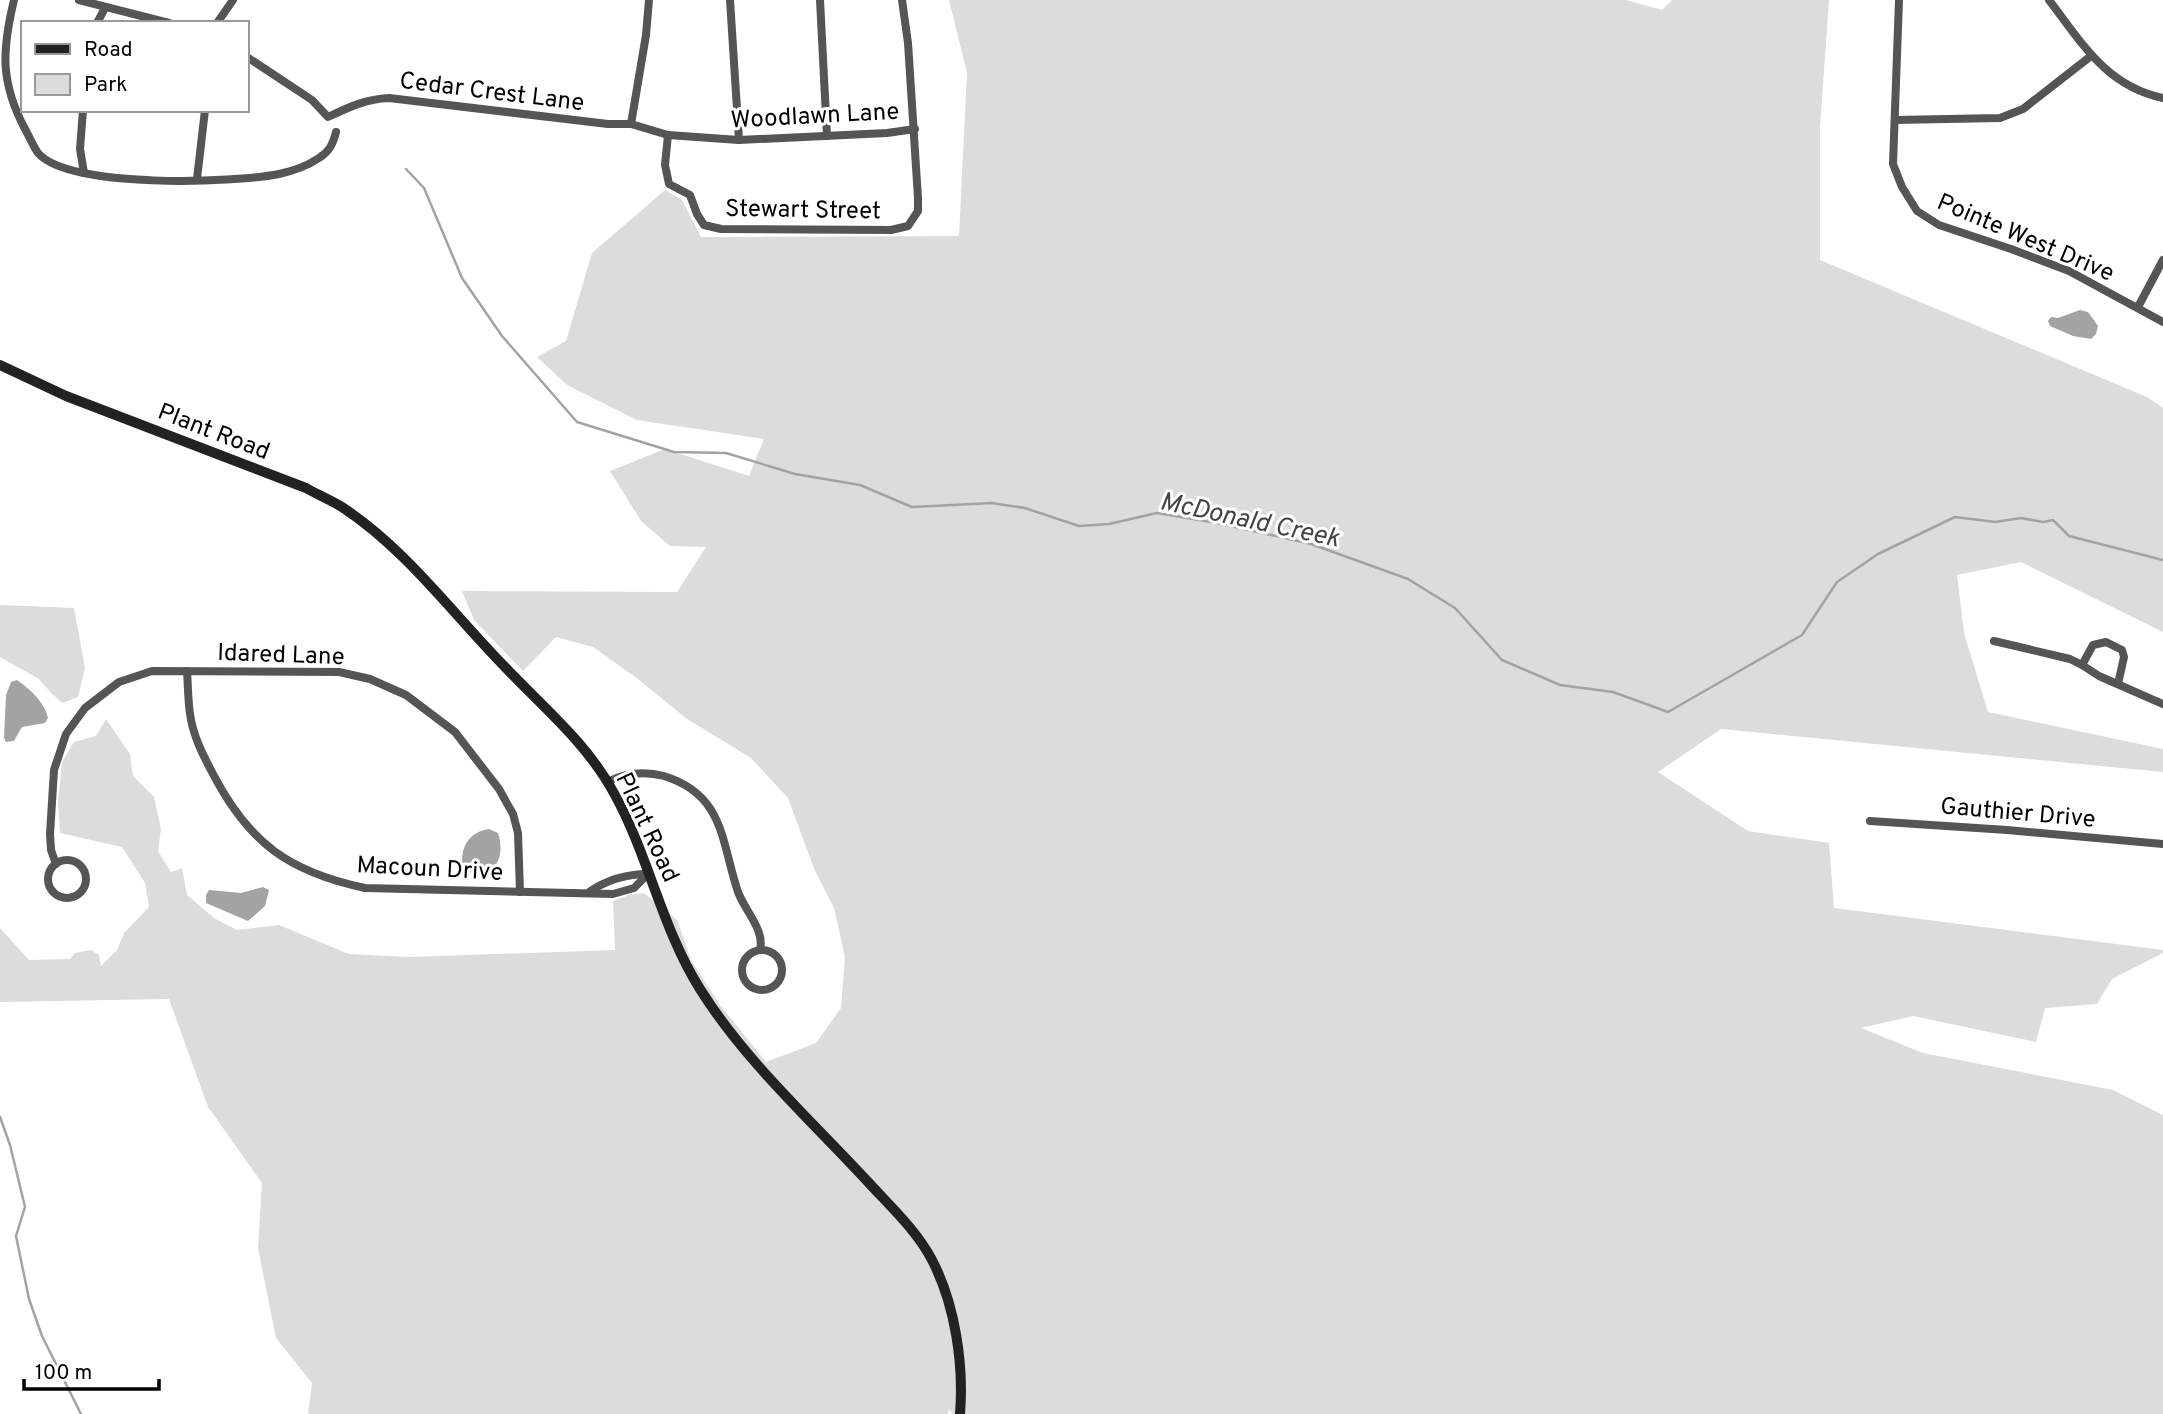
<svg xmlns="http://www.w3.org/2000/svg" width="2163" height="1414" font-family="Overpass,sans-serif">
<style>
.green{fill:#dcdcdc}
.water{fill:#a3a3a3}
.lines{fill:none;stroke-linecap:round;stroke-linejoin:round}
.stream{stroke:#a3a3a3;stroke-width:2.5}
.street{stroke:#555;stroke-width:8}
.secondary{stroke:#222;stroke-width:10}
.labels{text-anchor:middle;stroke-width:6;stroke-linejoin:round;paint-order:stroke}
.street-label{font-size:24px;fill:#000;stroke:#fff}
.water-label{font-size:26px;font-style:italic;fill:#444;stroke:#fff}
</style>
<rect width="100%" height="100%" fill="#fff"/>
<!-- green -->
<g class="green">
<polygon points="949,0 1626,0 1662,10 1672,0 1829,0 1820,127 1820,260 2147,397 2163,408 2163,632 2021,562 1957,575 1964,633 1988,712 2163,749 2163,772 1721,729 1658,772 1748,831 1829,843 1834,908 2163,950 2163,953 2112,979 2097,1004 2045,1008 2036,1042 1913,1016 1861,1028 1923,1053 2113,1090 2163,1115 2163,1414 952,1414 949,1408 948,1414 308,1414 312,1383 276,1338 258,1248 262,1183 208,1107 169,999 0,1002 0,928 29,960 70,959 75,953 91,950 99,955 101,966 117,950 124,933 149,907 145,883 122,847 60,833 58,801 62,762 74,742 96,736 106,719 130,754 133,776 154,797 161,829 158,851 171,872 182,868 187,895 214,918 237,930 279,925 349,954 409,957 615,950 613,901 629,895 644,893 677,920 692,962 720,1005 766,1062 816,1043 841,1008 845,957 834,908 815,871 788,798 751,758 687,719 638,679 593,647 556,637 523,671 474,620 462,591 677,592 706,547 670,546 641,521 610,471 665,449 749,476 764,439 637,420 567,385 537,357 566,341 592,253 665,190 682,200 701,237 959,236 967,73"/>
<polygon points="0,605 74,608 85,668 78,697 63,703 52,694 39,679 0,657"/>
</g>
<!-- water -->
<g class="water">
<polygon points="2080,310 2088,312 2098,326 2096,334 2091,339 2073,336 2050,326 2048,321 2051,317 2058,318"/>
<path d="M 17,680 C 30,689 45,703 48,718 L 45,723 L 22,727 L 14,741 L 6,742 L 4,738 L 6,695 L 11,682 Z"/>
<path d="M 489,829 L 498,833 C 507,861 491,882 463,869 C 459,849 468,832 489,829 Z"/>
<polygon points="263,887 269,890 265,906 248,921 206,903 206,895 209,890 241,893"/>
</g>
<g class="lines">
<!-- stream -->
<g class="stream">
<polyline points="406,169 424,188 462,278 502,336 577,422 674,452 726,453 795,474 860,485 912,507 992,503 1025,508 1079,526 1109,524 1157,513 1217,523 1311,544 1408,579 1455,608 1502,660 1560,685 1613,692 1668,712 1802,635 1837,582 1878,554 1955,517 1995,522 2021,518 2043,522 2053,520 2069,536 2163,560"/>
<polyline points="0,1117 10,1145 25,1207 16,1236 29,1299 42,1336 81,1414"/>
</g>
<!-- street -->
<g class="street">
<path d="M 14,0 C 2,50 0,82 25,129 C 29,136 33,146 38,153 C 69,189 234,183 279,174 C 293,171 307,166 319,158 C 329,152 333,144 336,132"/>
<polyline points="79,0 169,23"/>
<polyline points="730,0 739,140"/>
<polyline points="820,0 827,136"/>
<polyline points="1899,0 1893,164 1902,187 1917,211 1939,225 2011,249 2069,271 2163,322"/>
<path d="M 2049,0 C 2082,43 2106,86 2163,98"/>
<polyline points="97,23 105,8"/>
<polyline points="217,23 233,0"/>
<path d="M 247,57 L 312,100 L 328,117 C 349,107 366,99 389,98 L 608,124 L 631,124 L 646,35 L 649,0"/>
<polyline points="83,110 80,149 84,173"/>
<polyline points="1895,120 2000,118 2023,109 2091,56"/>
<polyline points="631,124 668,135 739,140 887,133 915,129"/>
<polyline points="668,135 665,165 669,184 690,195 697,214 704,225 721,229 891,230 908,226 918,211 918,198 908,43 902,0"/>
<polyline points="197,179 205,110"/>
<polyline points="2138,307 2163,260"/>
<polyline points="1994,641 2070,659 2082,665"/>
<path d="M 187,671 C 188,686 188,700 190,714 C 193,736 203,755 213,774 C 249,843 289,872 365,888 L 613,894 L 634,888 L 648,874"/>
<polyline points="2118,684 2124,657 2122,650 2106,642 2093,645 2082,665 2099,676 2163,704"/>
<path d="M 607,782 C 625,773 645,771 664,776 C 725,795 721,842 738,892 C 745,911 765,930 760,950"/>
<polyline points="1870,821 2007,830 2163,844"/>
<circle cx="67" cy="879" r="19"/>
<polyline points="56,864 51,850 50,834 54,770 66,734 85,708 119,682 152,671 339,672 370,679 406,695 455,732 499,789 513,814 518,833 520,892"/>
<path d="M 589,892 C 608,879 626,874 648,874"/>
<circle cx="762" cy="970" r="20"/>
</g>
<!-- secondary -->
<path class="secondary" d="M 0,365 L 66,396 L 306,488 C 318,495 331,500 342,507 C 406,549 452,613 505,667 C 544,708 588,744 615,795 C 649,857 662,929 700,989 C 745,1061 812,1121 869,1183 C 891,1207 917,1231 932,1260 C 955,1304 964,1364 960,1414"/>
</g>
<g class="labels">
<!-- street labels -->
<g class="street-label">
<text transform="translate(492 91) rotate(7)" y="8">Cedar Crest Lane</text>
<text transform="translate(815 115) rotate(-3)" y="8">Woodlawn Lane</text>
<text transform="translate(803 209) rotate(1)" y="8">Stewart Street</text>
<text transform="translate(2026 237) rotate(23)" y="8">Pointe West Drive</text>
<text transform="translate(214 431) rotate(21)" y="8">Plant Road</text>
<text transform="translate(281 654) rotate(2)" y="8">Idared Lane</text>
<text transform="translate(2018 812) rotate(5)" y="8">Gauthier Drive</text>
<text transform="translate(648 827) rotate(65)" y="8">Plant Road</text>
<text transform="translate(430 868) rotate(3)" y="8">Macoun Drive</text>
</g>
<!-- water labels -->
<g class="water-label">
<text transform="translate(1250 519) rotate(12)" y="9">McDonald Creek</text>
</g>
</g>
<!-- legend -->
<rect x="21" y="21" width="228" height="91" fill="#ffffff" stroke="#999999" stroke-width="2"/>
<rect x="35" y="44" width="35" height="10" fill="#222222" stroke="#999999" stroke-width="2"/>
<text x="84" y="56" font-size="21" fill="#000000">Road</text>
<rect x="35" y="74" width="35" height="21" fill="#dcdcdc" stroke="#999999" stroke-width="2"/>
<text x="84" y="91" font-size="21" fill="#000000">Park</text>
<!-- scale -->
<path d="M24 1379v10h135v-10" fill="none" stroke="#000000" stroke-width="3.5"/>
<text x="35" y="1379" font-size="21" fill="#000000" stroke="#ffffff" stroke-width="5" paint-order="stroke">100 m</text>
</svg>
